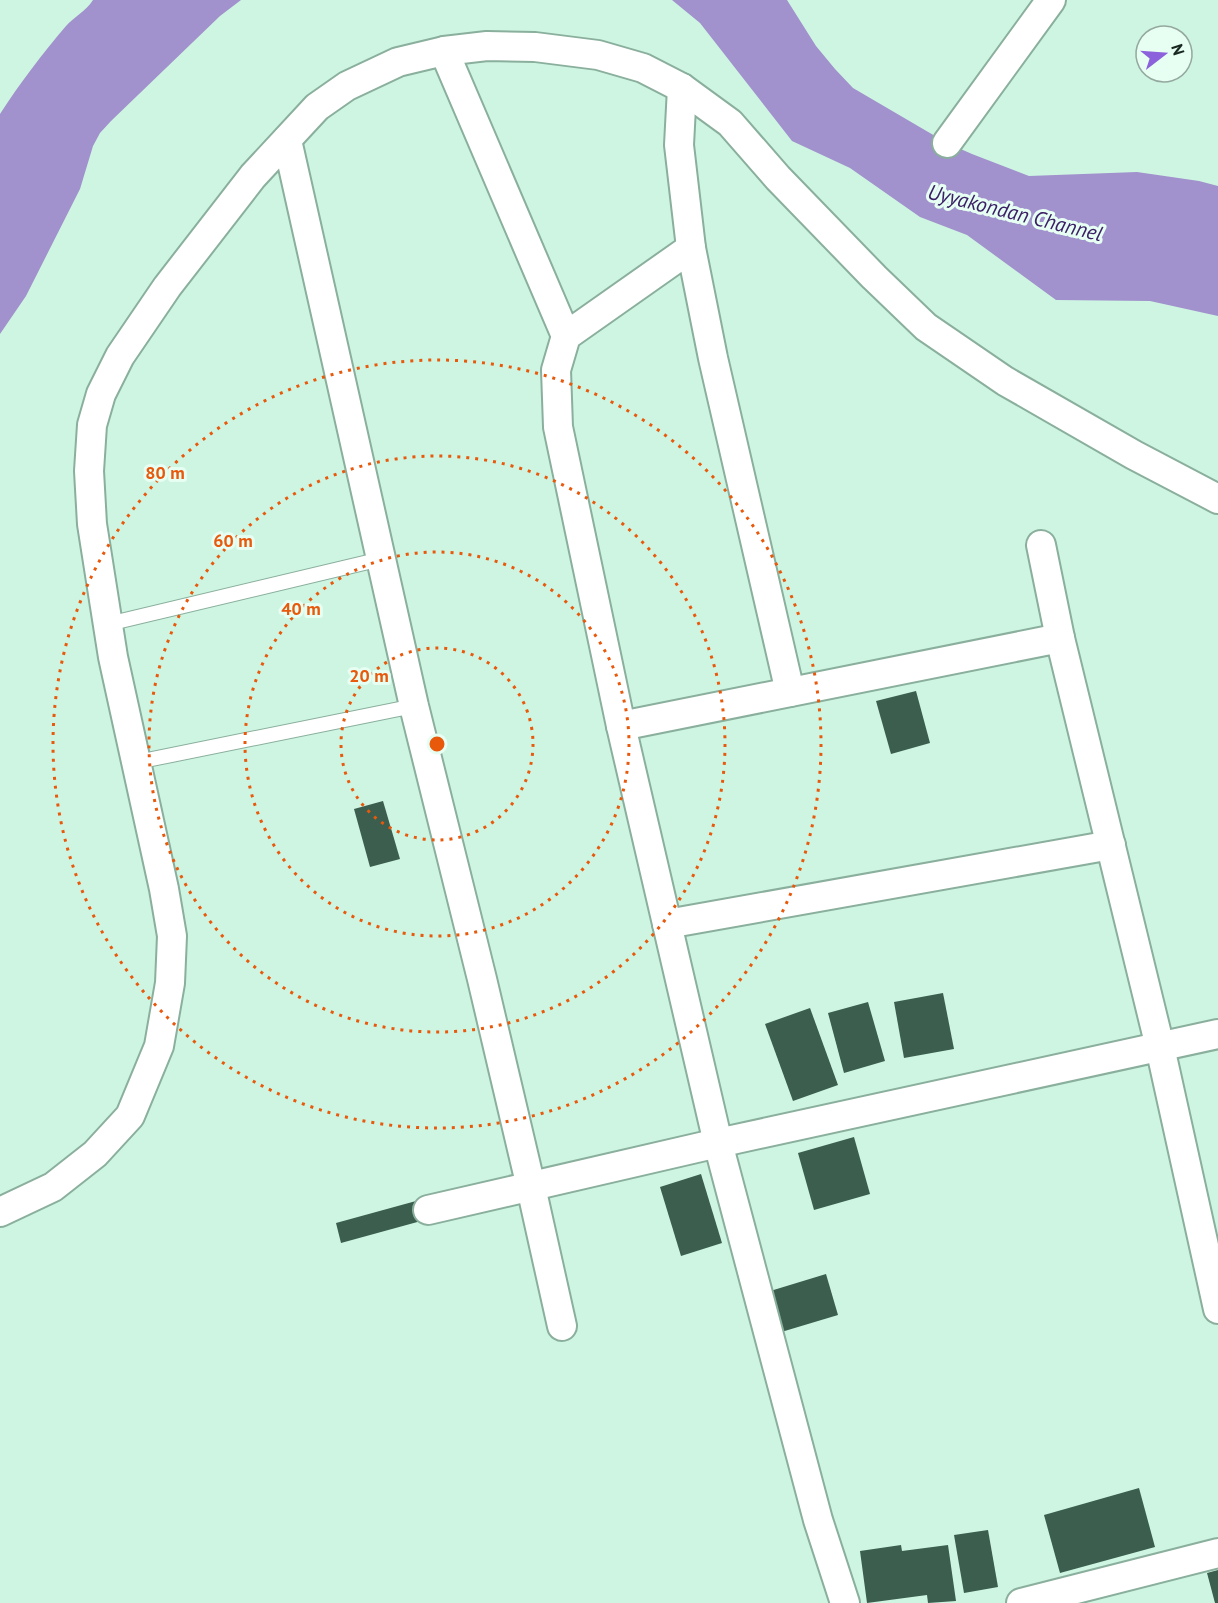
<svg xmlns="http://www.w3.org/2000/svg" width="1218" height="1603" font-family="'PT Sans',sans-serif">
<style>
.water{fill:#a191cc}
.building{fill:#3b5e4e}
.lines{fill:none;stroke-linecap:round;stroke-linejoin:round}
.service-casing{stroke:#8aaf9d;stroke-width:16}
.minor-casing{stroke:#8aaf9d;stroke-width:32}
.service{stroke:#fff;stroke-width:14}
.minor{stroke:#fff;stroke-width:28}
.ring{fill:none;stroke:#e8590c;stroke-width:3;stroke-dasharray:3 6}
.labels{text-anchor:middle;stroke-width:6;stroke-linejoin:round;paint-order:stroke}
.water-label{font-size:21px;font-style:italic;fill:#3b2066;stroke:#e7fef3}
.centre{fill:#e8590c;stroke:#e7fef3;stroke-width:3}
.ring-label{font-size:18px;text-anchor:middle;font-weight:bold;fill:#e8590c;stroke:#e7fef3;stroke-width:6;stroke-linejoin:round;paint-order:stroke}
</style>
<rect width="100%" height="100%" fill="#cef5e2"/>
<!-- water -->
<g class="water">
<path d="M 93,0 L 241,0 L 220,16 L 111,121 L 100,133 L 93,146 L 80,189 L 26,296 L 0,334 L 0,114 C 20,83 42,54 66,26 C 74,17 86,11 93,0 Z"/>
<polygon points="672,0 787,0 816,46 835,69 853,88 947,143 972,154 1029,176 1137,172 1199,181 1218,186 1218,316 1150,301 1056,300 967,235 920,217 850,168 792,141 700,23"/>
</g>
<!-- building -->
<g class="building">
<polygon points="916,691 930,743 891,754 876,701"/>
<polygon points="383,801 400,859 370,867 354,809"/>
<polygon points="943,993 954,1049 904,1058 894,1002"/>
<polygon points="868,1002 885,1061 844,1073 828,1013"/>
<polygon points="810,1008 838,1085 793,1101 765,1024"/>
<polygon points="854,1137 870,1194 814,1210 798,1153"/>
<polygon points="701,1174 722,1243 681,1256 660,1187"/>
<polygon points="416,1201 421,1221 341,1243 336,1223"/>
<polygon points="826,1274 838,1315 778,1333 767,1292"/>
<polygon points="1139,1488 1155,1547 1060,1573 1044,1515"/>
<polygon points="988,1530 998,1587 964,1593 954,1535"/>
<polygon points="901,1545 902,1551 948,1545 956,1601 928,1603 927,1595 867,1603 860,1551"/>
<polygon points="1218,1570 1218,1603 1215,1603 1207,1573"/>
</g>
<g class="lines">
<defs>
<g id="service">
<polyline points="108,624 381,559"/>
<polyline points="137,762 414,706"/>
</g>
<g id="minor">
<polyline points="444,51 566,336"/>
<polyline points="682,88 679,145 691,248 713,358 790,692"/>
<polyline points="287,140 414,706 482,979 531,1187 562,1326"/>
<polyline points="947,143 1051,0"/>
<polyline points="691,248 566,336 556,370 558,427 621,726 718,1143 818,1520 845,1603"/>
<polyline points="1041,545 1060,638 1160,1047 1218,1309"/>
<polyline points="621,726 1060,638"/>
<polyline points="667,924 1111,845"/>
<polyline points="428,1210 718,1143 1218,1034"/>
<polyline points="0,1212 53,1187 95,1154 130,1116 159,1046 170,983 172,936 164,889 113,657 92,524 89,471 92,425 101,394 120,356 167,287 253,176 317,107 347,86 398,62 444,51 487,46 535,47 598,55 643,68 682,88 730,123 778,178 874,277 926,327 1005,381 1134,455 1218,499"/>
<polyline points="1021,1603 1218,1553"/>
</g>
</defs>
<!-- service casing -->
<use href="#service" class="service-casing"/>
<!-- minor casing -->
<use href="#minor" class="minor-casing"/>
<!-- service -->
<use href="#service" class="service"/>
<!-- minor -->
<use href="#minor" class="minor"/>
</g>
<!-- distance rings -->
<g class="ring">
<circle cx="437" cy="744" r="96"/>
<circle cx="437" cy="744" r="192"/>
<circle cx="437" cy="744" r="288"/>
<circle cx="437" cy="744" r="384"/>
</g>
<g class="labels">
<!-- water labels -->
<g class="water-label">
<text transform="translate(1015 213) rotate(14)" y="7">Uyyakondan Channel</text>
</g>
</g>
<circle cx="437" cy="744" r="9" class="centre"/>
<g class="ring-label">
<text x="165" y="479">80 m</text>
<text x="233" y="547">60 m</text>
<text x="301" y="615">40 m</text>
<text x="369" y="682">20 m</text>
</g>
<!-- north arrow -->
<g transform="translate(1164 54) rotate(73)"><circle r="28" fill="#e7fef3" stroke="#94a89f" stroke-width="1.5"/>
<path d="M0-4.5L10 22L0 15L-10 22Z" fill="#8c61dc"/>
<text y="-9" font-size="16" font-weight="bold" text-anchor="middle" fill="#182720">N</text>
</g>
</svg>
